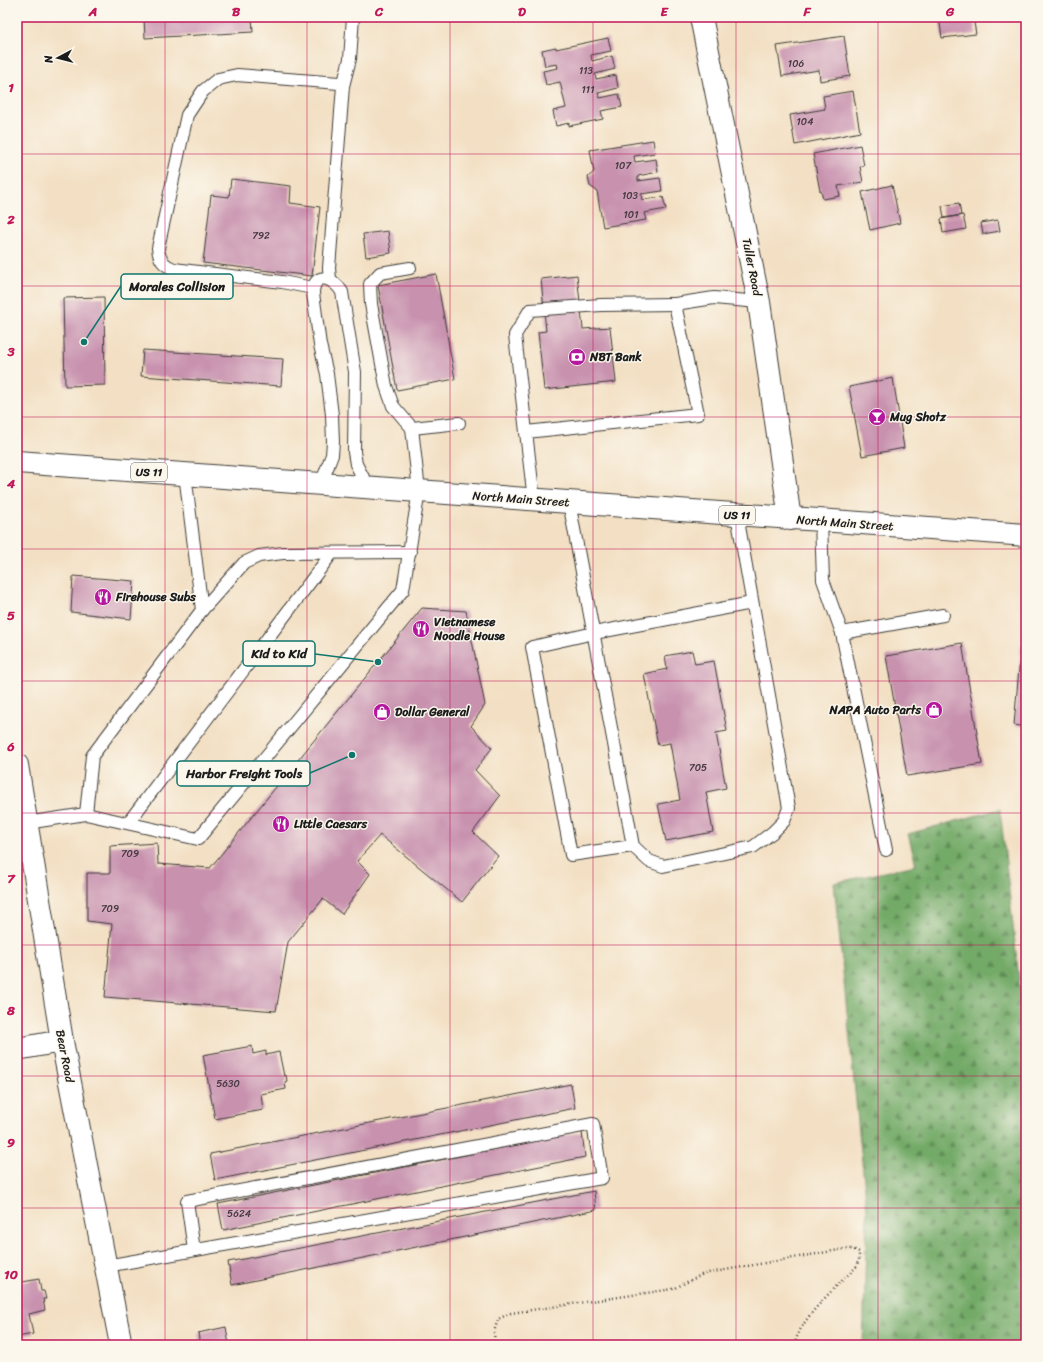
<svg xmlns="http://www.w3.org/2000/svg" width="1043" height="1362" font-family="Sriracha,sans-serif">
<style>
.forest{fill:url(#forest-firs);stroke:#486342}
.building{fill:#c892af}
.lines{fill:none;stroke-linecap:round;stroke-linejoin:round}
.service-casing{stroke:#3c3935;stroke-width:14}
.minor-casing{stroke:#3c3935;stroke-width:24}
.secondary-casing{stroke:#3c3935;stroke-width:24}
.primary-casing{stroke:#3c3935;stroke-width:24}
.path{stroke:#3c3935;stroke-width:2.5;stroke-dasharray:1 3;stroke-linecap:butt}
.service{stroke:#fff;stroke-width:12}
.minor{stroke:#fff;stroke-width:22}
.secondary{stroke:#fff;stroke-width:22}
.primary{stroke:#fff;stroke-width:22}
.grid{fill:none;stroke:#c2185b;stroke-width:1;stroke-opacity:0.55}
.labels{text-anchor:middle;stroke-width:3;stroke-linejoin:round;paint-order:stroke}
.number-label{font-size:10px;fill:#473a41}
.shield{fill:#fbf7ec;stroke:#5f5e5a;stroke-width:1}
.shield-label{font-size:11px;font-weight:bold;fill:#1c1c1c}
.street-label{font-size:12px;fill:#1c1c1c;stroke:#fbf7ec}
.poi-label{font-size:12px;font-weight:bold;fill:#1c1c1c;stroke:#fbf7ec;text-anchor:start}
.leader{fill:none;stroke:#0f766e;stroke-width:1.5}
.callout-dot{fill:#0f766e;stroke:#fbf7ec;stroke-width:1.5}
.callout{fill:#fbf7ec;stroke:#0f766e;stroke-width:1.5}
.callout-label{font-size:13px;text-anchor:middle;font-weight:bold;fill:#1c1c1c}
.neatline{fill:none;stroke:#c2185b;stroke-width:1.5}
.grid-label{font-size:13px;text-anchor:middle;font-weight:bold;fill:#c2185b}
</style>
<defs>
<pattern id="forest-firs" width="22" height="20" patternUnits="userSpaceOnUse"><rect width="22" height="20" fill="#73aa68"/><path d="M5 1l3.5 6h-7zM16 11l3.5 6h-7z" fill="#5e8a55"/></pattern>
</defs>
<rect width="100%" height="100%" fill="#fbf7ec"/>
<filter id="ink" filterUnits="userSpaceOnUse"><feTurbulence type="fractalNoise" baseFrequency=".025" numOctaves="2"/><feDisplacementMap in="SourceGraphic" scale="8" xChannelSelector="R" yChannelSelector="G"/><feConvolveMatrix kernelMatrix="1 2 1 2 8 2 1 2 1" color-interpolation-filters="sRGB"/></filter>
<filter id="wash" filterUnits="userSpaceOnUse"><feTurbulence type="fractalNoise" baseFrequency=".012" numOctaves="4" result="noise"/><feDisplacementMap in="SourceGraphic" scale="16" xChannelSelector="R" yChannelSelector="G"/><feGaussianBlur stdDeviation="0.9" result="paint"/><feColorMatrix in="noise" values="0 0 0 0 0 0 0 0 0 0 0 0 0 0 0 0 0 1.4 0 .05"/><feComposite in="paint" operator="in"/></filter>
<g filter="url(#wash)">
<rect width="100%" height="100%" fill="#f3e0c4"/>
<!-- forest -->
<polygon class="forest" points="1000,809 1026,1042 1026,1345 863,1345 867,1211 834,883 916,865 908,834"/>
<g id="blocks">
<!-- building -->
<g class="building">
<polygon points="144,17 252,17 253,32 145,38"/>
<polygon points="939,17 973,17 976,34 942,38"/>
<polygon points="844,36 850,76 820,81 819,70 782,76 777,46"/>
<polygon points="608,38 611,51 591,55 592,61 612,56 615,69 595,74 596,79 616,75 618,88 598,93 600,98 619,94 622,107 601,111 603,119 569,126 569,123 556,126 553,111 566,108 560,82 546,85 543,71 558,68 557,64 545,66 542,50 556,47 556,49"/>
<polygon points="853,91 860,132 795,145 790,115 825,109 823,96"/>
<polygon points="653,140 655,153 634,156 635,162 656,159 658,172 638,176 638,181 660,178 662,191 641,194 642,200 663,197 666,209 644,213 646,220 603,227 597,191 590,186 588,177 594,172 590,150"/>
<polygon points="860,145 864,166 860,167 863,182 838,186 840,196 823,199 821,191 820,191 813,154"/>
<polygon points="231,179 291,186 290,203 320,207 312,276 203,263 211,195 229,197"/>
<polygon points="892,185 900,223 870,230 862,192"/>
<polygon points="959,203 961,215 944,218 942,206"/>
<polygon points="963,215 966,229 943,233 941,219"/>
<polygon points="998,220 1000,231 983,234 981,223"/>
<polygon points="388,231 391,253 366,257 363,234"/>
<polygon points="436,274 455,379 397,390 378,285"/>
<polygon points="577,275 583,329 610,327 616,382 544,390 538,332 546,331 541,279"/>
<polygon points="104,297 105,385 65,386 63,298"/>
<polygon points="143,350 283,359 281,386 141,376"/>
<polygon points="893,378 904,448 862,456 849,387"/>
<polygon points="73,576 134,581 131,619 71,612"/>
<polygon points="422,608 466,611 485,705 471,726 492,748 475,770 500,796 473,832 498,856 462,902 380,835 357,861 370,874 342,914 323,899 288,942 276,1011 105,997 112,924 87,921 87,873 110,873 110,846 157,843 158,864 210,868"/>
<polygon points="962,643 982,764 907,776 886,656"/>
<polygon points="1021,646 1026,646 1026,727 1014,725"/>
<polygon points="692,651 695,664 714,661 727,731 716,733 726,788 706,792 713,832 666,841 658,804 680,800 670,743 658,745 644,674 667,669 665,656"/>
<polygon points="252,1046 253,1054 266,1051 266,1055 279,1052 284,1076 286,1075 287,1081 285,1082 286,1089 261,1094 263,1110 215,1119 203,1055"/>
<polygon points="571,1084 575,1108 215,1180 210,1154"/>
<polygon points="582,1132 585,1157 223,1230 218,1204"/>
<polygon points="594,1191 596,1210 232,1285 228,1262"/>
<polygon points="39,1279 41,1291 44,1291 46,1299 43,1299 45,1310 29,1314 33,1334 17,1337 17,1283"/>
<polygon points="226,1327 229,1345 200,1345 198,1333"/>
</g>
</g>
</g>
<g filter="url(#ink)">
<use href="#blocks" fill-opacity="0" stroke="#3c3935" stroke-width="1"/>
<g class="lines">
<defs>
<g id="service">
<polyline points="343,86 350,59 353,17"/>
<path d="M 313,288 L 282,282 L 174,269 C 163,265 159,259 158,248 L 187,115 L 203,91 L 218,79 L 237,75 L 339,83 L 343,86 L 329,268 L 330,279"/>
<polyline points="412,428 459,423"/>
<polyline points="526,432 515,335 530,310 601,305 675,304"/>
<path d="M 321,484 L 332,455 L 333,442 L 332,415 L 327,374 L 320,345 L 313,293 C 314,270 334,278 342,292 L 355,372 L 354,452 L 356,464 L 368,487"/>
<polyline points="534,500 526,432 698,414 675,304 714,298 759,302"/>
<polyline points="569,502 633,846 649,861 663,866 753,847 773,832 784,821 789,808 737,515"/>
<polyline points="821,521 823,580 842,633 886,850"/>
<polyline points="202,610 244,563 259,556 283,553 410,552"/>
<polyline points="842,633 943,615"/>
<polyline points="86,814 92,756 202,610 185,474"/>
<polyline points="26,823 86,814 198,839 403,590 419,491 412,428 393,406 386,386 371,304 370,284 380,273 410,268"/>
<polyline points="128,823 332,553"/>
<polyline points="633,846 571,855 532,647 594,633 752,603"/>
<polyline points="106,1266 602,1178 593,1124 187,1201 194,1250"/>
</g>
<g id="minor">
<polyline points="701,17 759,302 790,519"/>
<polyline points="17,1049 62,1041"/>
</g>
<polyline id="secondary" points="17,765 62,1041 121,1345"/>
<polyline id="primary" points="17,462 1026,535"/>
</defs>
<!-- service casing -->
<use href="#service" class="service-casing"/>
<!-- minor casing -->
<use href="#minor" class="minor-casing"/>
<!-- secondary casing -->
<use href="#secondary" class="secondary-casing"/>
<!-- primary casing -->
<use href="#primary" class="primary-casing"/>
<!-- path -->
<path class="path" d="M 495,1345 L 494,1332 L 498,1319 L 511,1313 L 673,1289 L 703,1274 L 844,1249 L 853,1249 L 859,1252 L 859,1260 L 856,1267 C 838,1285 797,1321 795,1345"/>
<!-- service -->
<use href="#service" class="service"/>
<!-- minor -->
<use href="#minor" class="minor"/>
<!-- secondary -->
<use href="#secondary" class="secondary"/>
<!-- primary -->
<use href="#primary" class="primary"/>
</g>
</g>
<!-- grid -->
<path class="grid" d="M 165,17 L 165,1345M 307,17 L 307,1345M 450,17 L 450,1345M 593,17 L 593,1345M 736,17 L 736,1345M 878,17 L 878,1345M 17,154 L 1026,154M 17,286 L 1026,286M 17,417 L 1026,417M 17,549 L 1026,549M 17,681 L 1026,681M 17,813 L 1026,813M 17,945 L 1026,945M 17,1076 L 1026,1076M 17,1208 L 1026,1208"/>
<!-- icons -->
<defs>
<symbol id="bank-disc" viewBox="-11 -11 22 22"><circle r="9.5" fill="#b5179e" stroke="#fbf7ec"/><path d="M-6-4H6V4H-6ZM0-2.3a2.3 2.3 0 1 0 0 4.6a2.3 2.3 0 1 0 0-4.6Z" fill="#fff"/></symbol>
<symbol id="bar-disc" viewBox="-11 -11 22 22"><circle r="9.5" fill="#b5179e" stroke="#fbf7ec"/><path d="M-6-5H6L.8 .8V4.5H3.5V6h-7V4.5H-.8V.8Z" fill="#fff"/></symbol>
<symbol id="restaurant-disc" viewBox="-11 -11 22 22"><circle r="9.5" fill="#b5179e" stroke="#fbf7ec"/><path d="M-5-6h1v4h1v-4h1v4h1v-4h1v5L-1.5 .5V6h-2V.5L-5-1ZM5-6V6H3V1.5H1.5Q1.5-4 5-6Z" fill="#fff"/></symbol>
<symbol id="shop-disc" viewBox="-11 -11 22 22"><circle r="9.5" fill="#b5179e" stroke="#fbf7ec"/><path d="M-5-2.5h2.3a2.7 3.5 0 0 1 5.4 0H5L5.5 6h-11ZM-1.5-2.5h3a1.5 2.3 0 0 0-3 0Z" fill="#fff"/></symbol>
</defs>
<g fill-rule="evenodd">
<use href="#bank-disc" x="567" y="347" width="20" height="20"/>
<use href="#bar-disc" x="867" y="407" width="20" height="20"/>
<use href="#restaurant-disc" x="93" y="587" width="20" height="20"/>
<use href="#restaurant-disc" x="411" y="619" width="20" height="20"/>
<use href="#shop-disc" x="924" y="700" width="20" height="20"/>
<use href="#shop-disc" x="372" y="702" width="20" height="20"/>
<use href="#restaurant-disc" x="271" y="814" width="20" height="20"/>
</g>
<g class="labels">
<!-- number labels -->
<g class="number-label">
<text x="796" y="67">106</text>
<text x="586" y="74">113</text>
<text x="588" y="93">111</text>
<text x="805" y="125">104</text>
<text x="623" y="169">107</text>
<text x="630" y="199">103</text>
<text x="631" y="218">101</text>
<text x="261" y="239">792</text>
<text x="698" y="771">705</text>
<text x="130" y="857">709</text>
<text x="110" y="912">709</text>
<text x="228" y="1087">5630</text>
<text x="239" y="1217">5624</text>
</g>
<!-- shield labels -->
<g class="shield">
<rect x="131" y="463" width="36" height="18" rx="3"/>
<rect x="719" y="506" width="36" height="18" rx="3"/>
</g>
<g class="shield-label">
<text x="149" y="476">US 11</text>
<text x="737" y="519">US 11</text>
</g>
<!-- street labels -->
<g class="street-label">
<text transform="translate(752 267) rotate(79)" y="4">Tuller Road</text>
<text transform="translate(521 499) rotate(4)" y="4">North Main Street</text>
<text transform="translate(845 523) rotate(4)" y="4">North Main Street</text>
<text transform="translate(65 1056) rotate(79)" y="4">Bear Road</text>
</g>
<!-- poi labels -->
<g class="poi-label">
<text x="590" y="361">NBT Bank</text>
<text x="890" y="421">Mug Shotz</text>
<text x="116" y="601">Firehouse Subs</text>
<text x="434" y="626">Vietnamese<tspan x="434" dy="14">Noodle House</tspan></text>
<text x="921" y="714" text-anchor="end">NAPA Auto Parts</text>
<text x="395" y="716">Dollar General</text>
<text x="294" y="828">Little Caesars</text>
</g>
</g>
<!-- callouts -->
<path class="leader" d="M84 342L121 286M378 662L315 654M352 755L310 773"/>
<g class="callout-dot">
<circle cx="84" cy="342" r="4"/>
<circle cx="378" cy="662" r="4"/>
<circle cx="352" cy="755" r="4"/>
</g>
<g class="callout">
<rect x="121" y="274" width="112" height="25" rx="4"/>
<rect x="243" y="641" width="72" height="25" rx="4"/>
<rect x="177" y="761" width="133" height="25" rx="4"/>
</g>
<g class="callout-label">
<text x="177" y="291">Morales Collision</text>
<text x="279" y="658">Kid to Kid</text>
<text x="244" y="778">Harbor Freight Tools</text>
</g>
<!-- margin -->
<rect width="1043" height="1362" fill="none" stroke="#fbf7ec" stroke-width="44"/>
<!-- north arrow -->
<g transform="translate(58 58) rotate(263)" stroke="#fbf7ec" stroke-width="3" paint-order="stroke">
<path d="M0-3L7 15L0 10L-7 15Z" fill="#1c1c1c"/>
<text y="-6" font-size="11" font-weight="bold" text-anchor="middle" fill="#1c1c1c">N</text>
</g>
<rect x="22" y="22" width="999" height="1318" class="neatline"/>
<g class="grid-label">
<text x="93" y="16">A</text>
<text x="236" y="16">B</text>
<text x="379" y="16">C</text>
<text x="522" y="16">D</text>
<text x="664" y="16">E</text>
<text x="807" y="16">F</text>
<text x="950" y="16">G</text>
<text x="11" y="92">1</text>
<text x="11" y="224">2</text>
<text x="11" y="356">3</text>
<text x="11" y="488">4</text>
<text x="11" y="620">5</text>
<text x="11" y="751">6</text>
<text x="11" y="883">7</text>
<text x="11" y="1015">8</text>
<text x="11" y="1147">9</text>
<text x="11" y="1279">10</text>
</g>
</svg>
